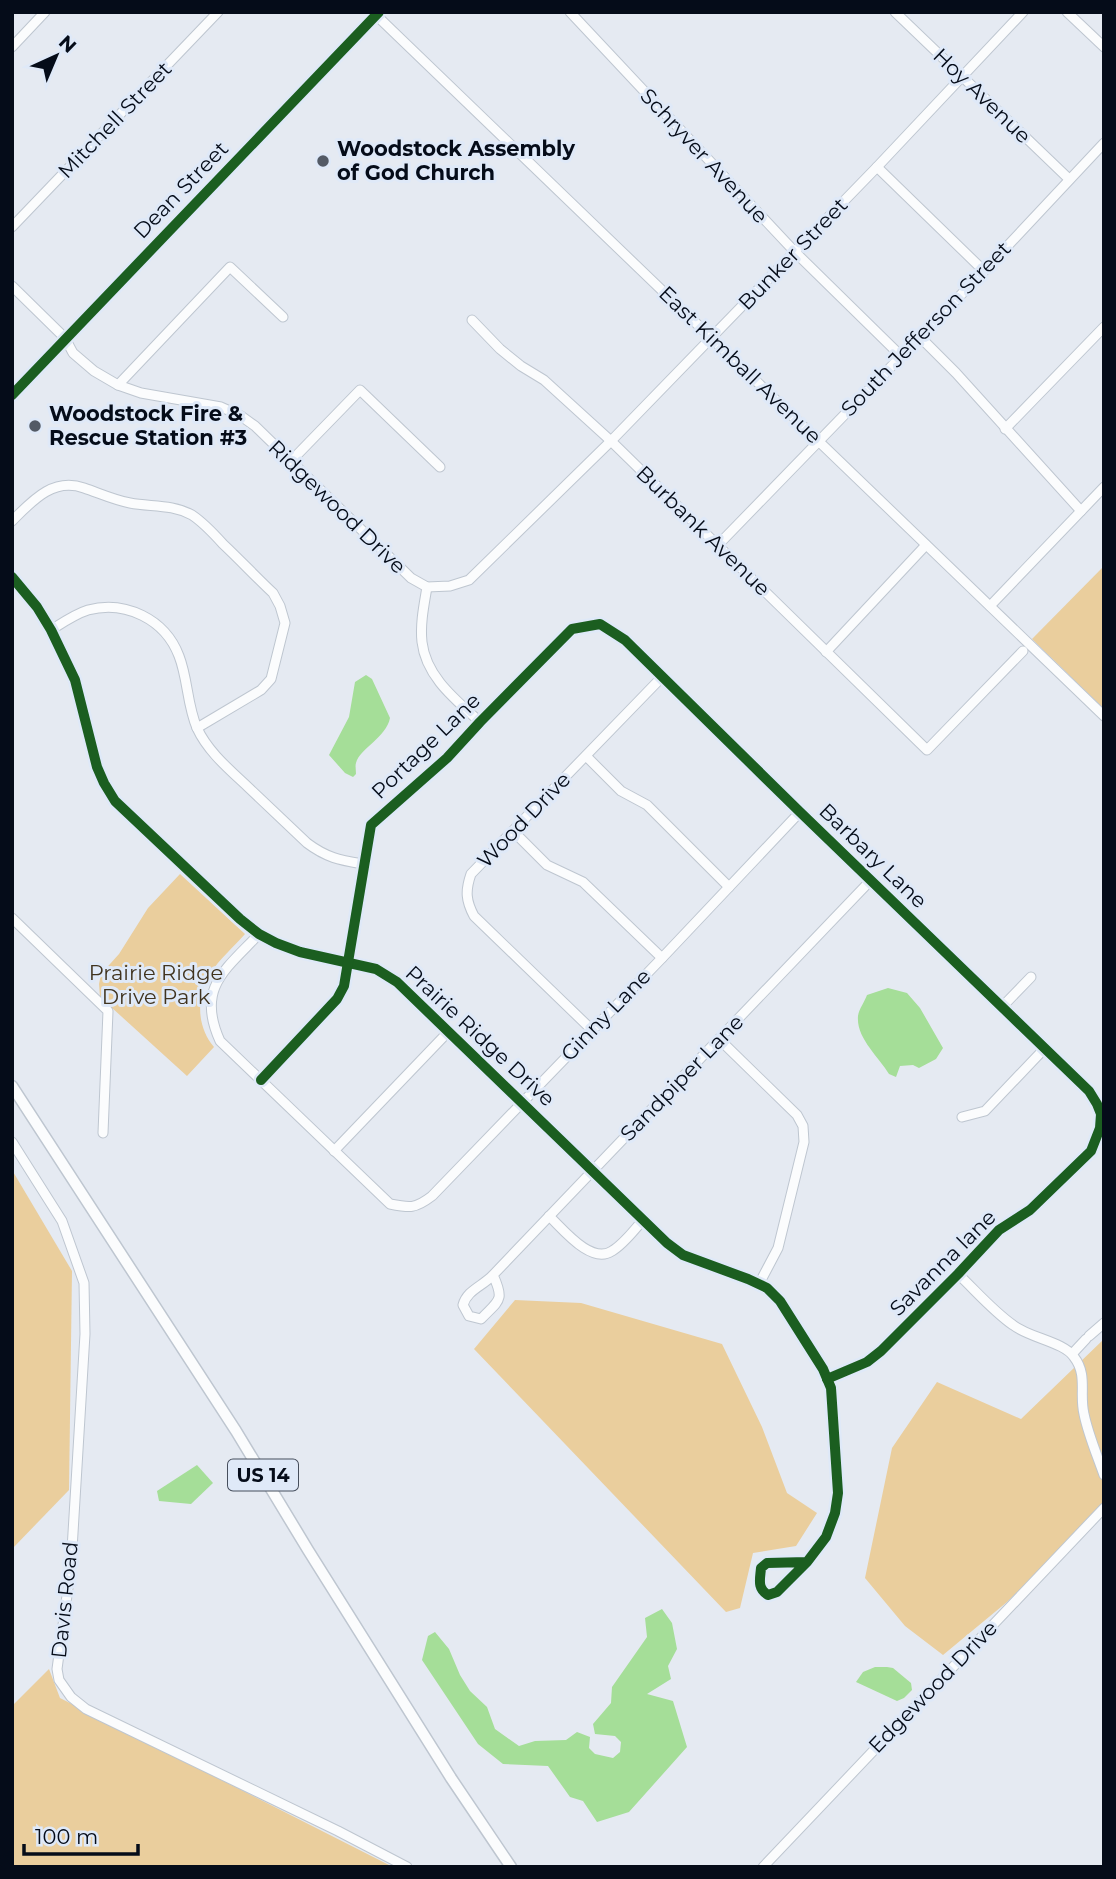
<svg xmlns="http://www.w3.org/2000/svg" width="1116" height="1879" font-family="Montserrat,sans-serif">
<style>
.green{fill:#eace9d}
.water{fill:#a5de98}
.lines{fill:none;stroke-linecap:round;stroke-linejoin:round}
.minor-casing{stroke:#bec6d0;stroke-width:11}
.major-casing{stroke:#bec6d0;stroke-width:13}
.minor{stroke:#fbfcfd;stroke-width:9}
.major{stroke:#fbfcfd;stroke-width:10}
.cycleway-casing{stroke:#dfe9f8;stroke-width:15}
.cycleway{stroke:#1b5e20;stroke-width:10}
.poi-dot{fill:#535a65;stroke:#dfe9f8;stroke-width:2.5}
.labels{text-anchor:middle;stroke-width:6;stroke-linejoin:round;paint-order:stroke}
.shield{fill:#dfe9f8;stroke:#464e5c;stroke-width:2}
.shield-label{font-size:19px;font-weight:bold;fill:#050c19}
.street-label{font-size:21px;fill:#050c19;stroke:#dfe9f8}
.poi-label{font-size:21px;font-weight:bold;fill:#050c19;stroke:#dfe9f8;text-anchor:start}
.park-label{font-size:21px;fill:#40331e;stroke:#dfe9f8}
</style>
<rect width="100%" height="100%" fill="#e5eaf2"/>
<!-- green -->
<g class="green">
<polygon points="1104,566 1104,709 1032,639"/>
<path d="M 180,874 L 245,934 C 234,947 219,959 211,973 C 196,995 196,1026 214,1047 L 187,1076 L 100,997 L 99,984 L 101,974 L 119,954 L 148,908 Z"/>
<polygon points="12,1170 72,1271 69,1490 12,1549"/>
<polygon points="515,1300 581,1303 722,1344 762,1427 787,1493 817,1513 796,1546 753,1553 740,1608 726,1612 474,1349"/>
<polygon points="1104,1339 1104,1510 1007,1602 943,1655 905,1626 865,1578 892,1448 937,1382 1021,1419"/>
<polygon points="49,1669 60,1698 393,1867 12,1867 12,1706"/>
</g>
<!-- water -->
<g class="water">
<path d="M 366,675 L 372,679 L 390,718 C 386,738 360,748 356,763 C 355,766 356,770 356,774 L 353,777 L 345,773 L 329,755 L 349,717 L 355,682 Z"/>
<path d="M 888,988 L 907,993 L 920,1008 L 943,1048 L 936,1059 L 919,1068 L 913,1065 L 900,1066 L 896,1077 L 889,1074 C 879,1057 856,1038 858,1016 C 859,1009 865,1001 867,995 Z"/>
<polygon points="197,1465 213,1483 191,1504 159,1501 157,1491"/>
<polygon points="662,1609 672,1623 677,1649 668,1666 671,1679 647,1694 673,1701 687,1747 629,1812 597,1822 583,1801 570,1797 548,1766 503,1764 478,1744 422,1660 428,1636 435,1632 449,1649 460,1675 470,1691 487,1707 495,1729 519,1746 535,1741 566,1740 577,1732 590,1737 589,1748 595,1754 613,1758 620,1752 621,1742 615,1736 595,1734 593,1724 611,1703 612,1687 647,1637 645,1618"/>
<polygon points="875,1667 887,1667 893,1668 911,1683 912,1690 904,1698 897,1701 856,1682 863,1672"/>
</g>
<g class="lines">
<defs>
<g id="minor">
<polyline points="570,12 795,252 901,356"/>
<polyline points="895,12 1069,179"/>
<polyline points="1067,12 1104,47"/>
<polyline points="376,15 1104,716"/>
<polyline points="12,47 45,12"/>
<polyline points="877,167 984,271"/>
<polyline points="12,227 218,12"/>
<polyline points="12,286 65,338 73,353 94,371 118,385 141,393 221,407 241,416 255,426 411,578 427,587 450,586 469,580 611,441 877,167 1023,12"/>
<polyline points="472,320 500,349 521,366 544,380 611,441 927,750 1023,651"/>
<polyline points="920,337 956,373 1081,511"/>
<polyline points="118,385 230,267 283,317"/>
<polyline points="12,395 379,12"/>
<polyline points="1005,429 1104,327"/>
<polyline points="291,461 360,390 440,467"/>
<path d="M 12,521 C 32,501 53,477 84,488 C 99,493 114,500 130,503 C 151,507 172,504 192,515 C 204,523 214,534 223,544 C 240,560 256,577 273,593 L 280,606 L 285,623 L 271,679 L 261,690 L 197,728"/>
<polyline points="718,545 984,271 1104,143"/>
<path d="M 12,577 L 37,607 L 51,630 L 75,680 L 97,767 L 104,783 L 115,801 L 240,919 L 259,934 L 276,943 L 300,952 L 376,969 L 397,982 L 667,1243 L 683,1255 L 748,1279 L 767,1288 L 780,1301 L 823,1369 L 831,1388 L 838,1493 L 835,1513 L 826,1537 L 807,1562 L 777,1592 L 768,1595 C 757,1588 760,1580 761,1568 L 767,1563 L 807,1562"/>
<path d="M 427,587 C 424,605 420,624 422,642 C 426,677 456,700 480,722"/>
<polyline points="990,606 1104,487"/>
<path d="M 51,630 C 62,623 75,614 88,610 C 125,600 165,619 179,656 C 188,679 187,705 197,728 C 208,752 230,770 249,788 C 268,806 288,825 307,843 C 327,858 340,860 363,864"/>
<polyline points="826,652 926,545"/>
<polyline points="586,756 621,791 647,805 729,887"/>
<polyline points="513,831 547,865 583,882 662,958"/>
<polyline points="12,918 108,1011 103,1133"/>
<path d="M 259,934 C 225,970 196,988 220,1041 L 390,1204 C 410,1208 415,1209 432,1196 L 662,958 L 800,812"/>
<polyline points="1002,1007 1031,977"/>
<path d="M 592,1030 L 474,916 C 466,901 465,891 471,874 L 662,677"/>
<polyline points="719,1039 797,1115 803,1126 804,1142 778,1248 759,1284"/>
<polyline points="261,1080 337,999 344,986 371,825 447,758 480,722 572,629 600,624 625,640 800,812 1089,1091 1097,1104 1101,1114 1100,1128 1091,1151 1030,1210 999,1230 958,1274 881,1351 867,1362 827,1379"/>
<polyline points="962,1117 985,1111 1045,1048"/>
<polyline points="12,1142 62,1221 84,1283 85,1334 71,1566 57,1669 59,1680 71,1697 86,1709 338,1831 407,1867"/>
<polyline points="334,1151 449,1031"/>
<path d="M 549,1216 C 563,1229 591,1265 612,1251 C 624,1244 634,1230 643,1220"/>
<path d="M 958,1274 C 976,1291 993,1311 1013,1325 C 1030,1338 1064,1342 1074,1357 C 1088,1375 1079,1394 1084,1414 C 1088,1434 1097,1455 1104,1475"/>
<path d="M 493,1275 C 505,1301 499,1300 481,1319 L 469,1316 L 463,1305 C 467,1290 483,1286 493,1275 L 871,880"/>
<polyline points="1089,1336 1104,1323"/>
<polyline points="1072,1354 1086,1339"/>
<polyline points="763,1867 1104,1508"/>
</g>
<polyline id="major" points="12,1086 236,1431 308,1550 451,1778 511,1867"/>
</defs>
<!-- minor casing -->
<use href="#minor" class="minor-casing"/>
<!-- major casing -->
<use href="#major" class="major-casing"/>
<!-- minor -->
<use href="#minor" class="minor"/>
<!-- major -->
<use href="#major" class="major"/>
<defs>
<g id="cycleway">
<polyline points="12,395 379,12"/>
<path d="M 12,577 L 37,607 L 51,630 L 75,680 L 97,767 L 104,783 L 115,801 L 240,919 L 259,934 L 276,943 L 300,952 L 376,969 L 397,982 L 667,1243 L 683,1255 L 748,1279 L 767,1288 L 780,1301 L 823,1369 L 831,1388 L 838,1493 L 835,1513 L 826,1537 L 807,1562 L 777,1592 L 768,1595 C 757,1588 760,1580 761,1568 L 767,1563 L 807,1562"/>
<polyline points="261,1080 337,999 344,986 371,825 447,758 480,722 572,629 600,624 625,640 800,812 1089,1091 1097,1104 1101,1114 1100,1128 1091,1151 1030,1210 999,1230 958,1274 881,1351 867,1362 827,1379"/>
</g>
</defs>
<!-- cycleway casing -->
<use href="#cycleway" class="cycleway-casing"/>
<!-- cycleway -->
<use href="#cycleway" class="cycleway"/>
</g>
<!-- markers -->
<g class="poi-dot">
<circle cx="323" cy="161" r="7"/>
<circle cx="35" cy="426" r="7"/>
</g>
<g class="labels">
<!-- shield labels -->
<rect class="shield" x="228" y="1459.5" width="70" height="31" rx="5"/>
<g class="shield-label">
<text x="263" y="1482">US 14</text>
</g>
<!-- street labels -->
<g class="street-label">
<text transform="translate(982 96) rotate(44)" y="7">Hoy Avenue</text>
<text transform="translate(115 120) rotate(-46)" y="7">Mitchell Street</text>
<text transform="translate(704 156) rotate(47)" y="7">Schryver Avenue</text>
<text transform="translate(181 190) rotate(-46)" y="7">Dean Street</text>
<text transform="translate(793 254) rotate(-46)" y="7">Bunker Street</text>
<text transform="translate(926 329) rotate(-46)" y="7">South Jefferson Street</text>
<text transform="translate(740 365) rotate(44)" y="7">East Kimball Avenue</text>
<text transform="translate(337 507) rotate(44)" y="7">Ridgewood Drive</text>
<text transform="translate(703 531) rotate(44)" y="7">Burbank Avenue</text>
<text transform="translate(426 746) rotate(-44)" y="7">Portage Lane</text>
<text transform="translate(524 820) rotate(-46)" y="7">Wood Drive</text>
<text transform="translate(873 856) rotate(44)" y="7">Barbary Lane</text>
<text transform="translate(606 1015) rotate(-46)" y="7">Ginny Lane</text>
<text transform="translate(480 1036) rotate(43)" y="7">Prairie Ridge Drive</text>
<text transform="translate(682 1078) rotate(-46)" y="7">Sandpiper Lane</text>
<text transform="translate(943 1263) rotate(-45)" y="7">Savanna lane</text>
<text transform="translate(65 1600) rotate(-84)" y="7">Davis Road</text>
<text transform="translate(933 1687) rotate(-46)" y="7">Edgewood Drive</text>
</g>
<!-- poi labels -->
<g class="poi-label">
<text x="337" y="156">Woodstock Assembly<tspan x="337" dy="24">of God Church</tspan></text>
<text x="49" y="421">Woodstock Fire &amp;<tspan x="49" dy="24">Rescue Station #3</tspan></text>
</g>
<!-- park labels -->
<g class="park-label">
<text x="156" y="980">Prairie Ridge<tspan x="156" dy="24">Drive Park</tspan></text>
</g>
</g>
<!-- border -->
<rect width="1116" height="1879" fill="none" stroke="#050c19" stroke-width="28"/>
<!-- north arrow -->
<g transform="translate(56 56) rotate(44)" stroke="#dfe9f8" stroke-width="5" paint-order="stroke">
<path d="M0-5L12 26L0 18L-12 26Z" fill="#050c19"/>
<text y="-10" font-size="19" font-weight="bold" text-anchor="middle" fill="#050c19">N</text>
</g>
<!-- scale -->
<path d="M24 1844v10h114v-10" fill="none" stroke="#050c19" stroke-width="3.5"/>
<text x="35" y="1844" font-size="21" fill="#050c19" stroke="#dfe9f8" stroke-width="5" paint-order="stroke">100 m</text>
</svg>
